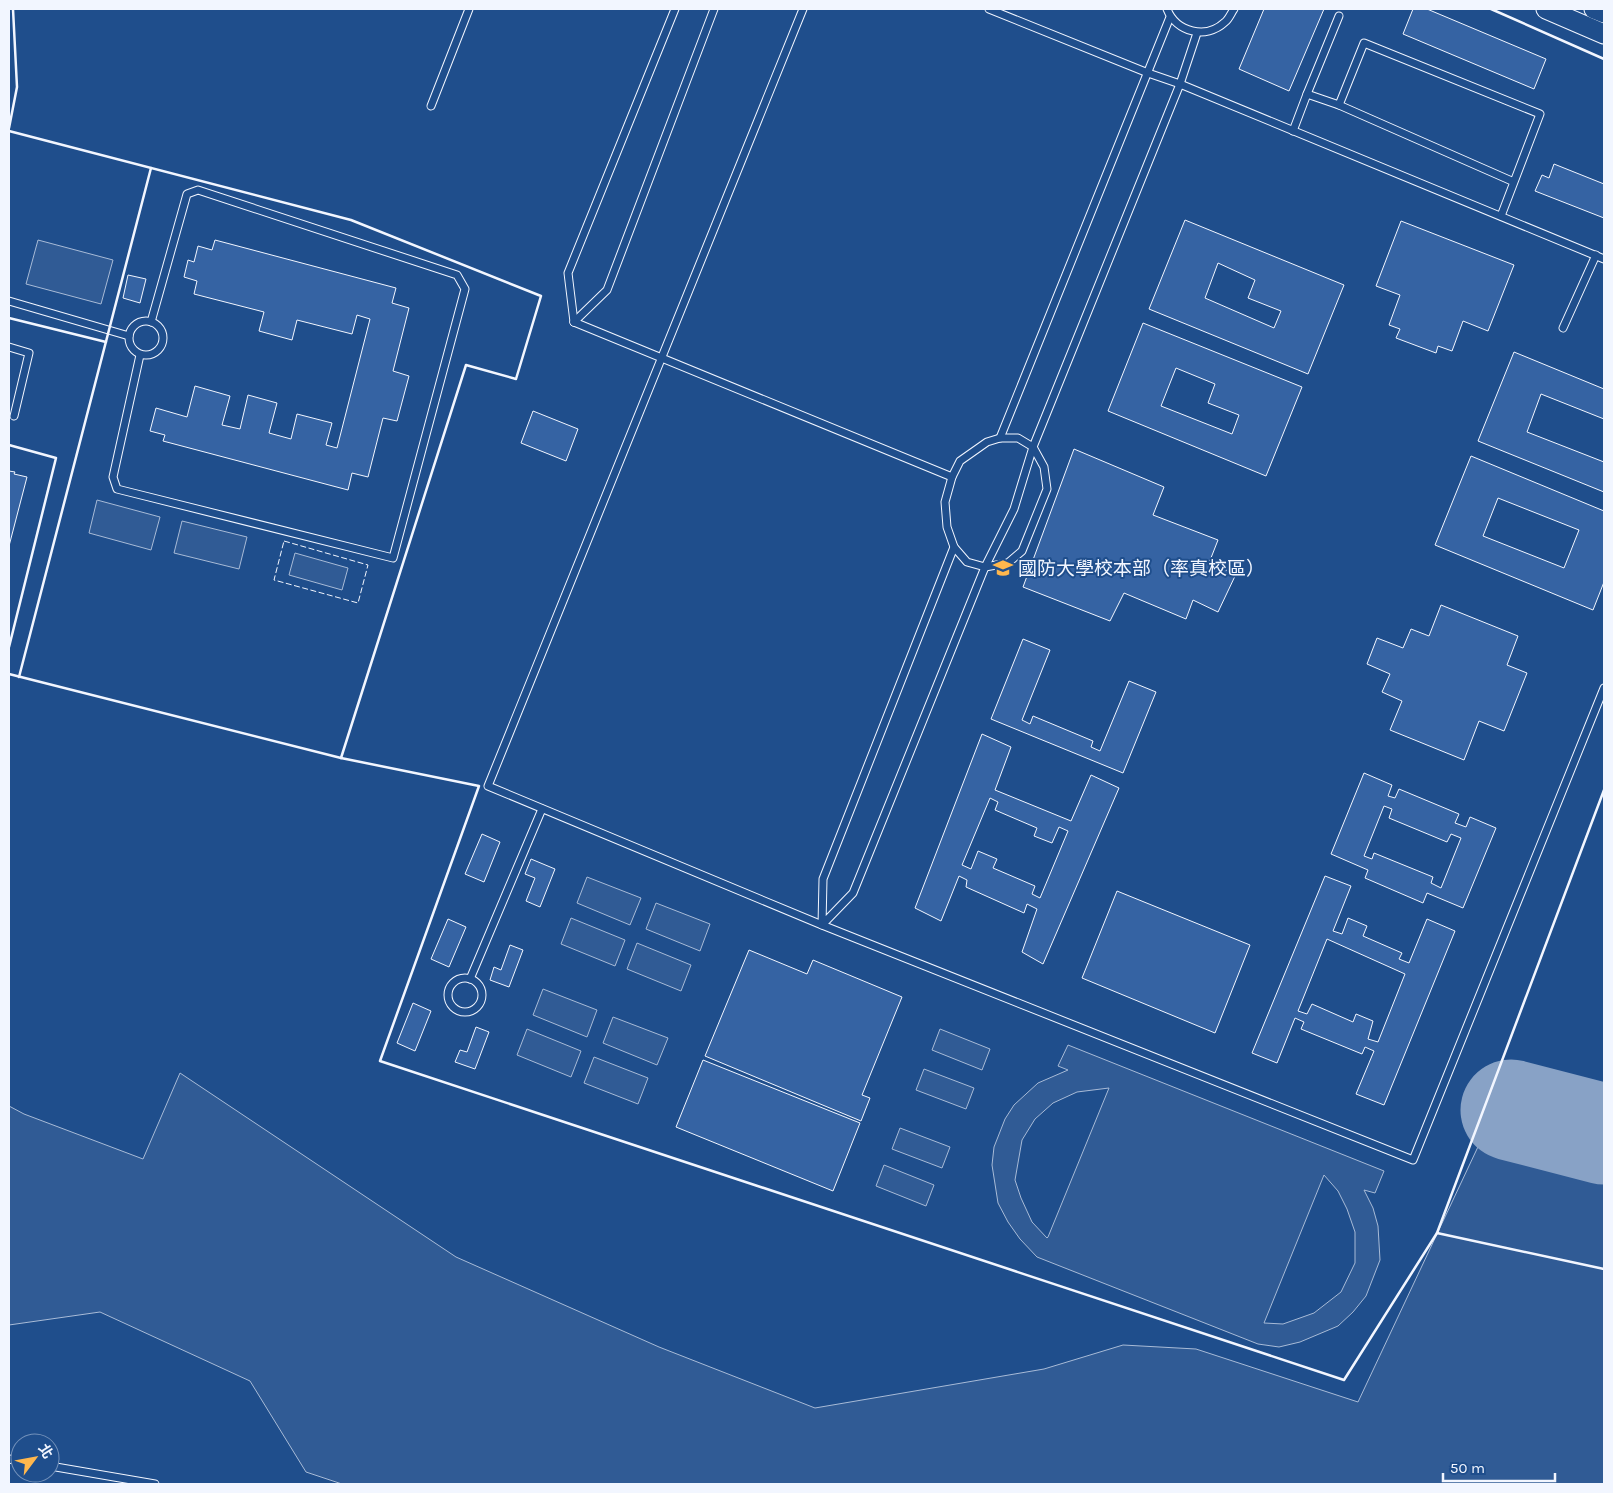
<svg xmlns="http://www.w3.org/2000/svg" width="1613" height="1493" font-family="Karla,'Noto Sans TC',sans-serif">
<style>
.built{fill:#305b95;stroke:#a8bbd7;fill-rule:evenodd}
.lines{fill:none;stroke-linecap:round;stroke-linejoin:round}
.runway{stroke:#88a2c6;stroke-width:101}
.building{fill:#3563a3;stroke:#f2f6ff;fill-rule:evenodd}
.lane-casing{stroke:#f2f6ff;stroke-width:9}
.secondary-casing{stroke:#f2f6ff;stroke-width:21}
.lane{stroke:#1f4e8c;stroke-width:7}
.secondary{stroke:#1f4e8c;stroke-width:19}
.fence{stroke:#f2f6ff;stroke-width:1;stroke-dasharray:6 2.5;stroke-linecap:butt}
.wall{stroke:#f2f6ff;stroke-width:2.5}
.labels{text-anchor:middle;stroke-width:4;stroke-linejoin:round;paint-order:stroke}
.poi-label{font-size:19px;fill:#f2f6ff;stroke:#1f4e8c;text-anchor:start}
</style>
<rect width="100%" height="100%" fill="#1f4e8c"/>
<!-- built -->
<g class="built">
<polygon points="38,240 113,260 101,304 26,284"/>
<polygon points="97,500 160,517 151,550 89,533"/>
<polygon points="182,521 247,537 239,569 174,553"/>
<polygon points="295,553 348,568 342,590 289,575"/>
<polygon points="587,877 641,898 630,925 577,903"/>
<polygon points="656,903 710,924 700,951 646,929"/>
<polygon points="571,918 625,940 615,966 561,944"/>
<polygon points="637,943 691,965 681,991 627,969"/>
<polygon points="543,989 597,1010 587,1037 533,1015"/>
<polygon points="613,1017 668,1038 657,1065 603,1043"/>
<polygon points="527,1029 581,1051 571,1077 517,1055"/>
<polygon points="940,1029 990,1049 982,1070 932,1050"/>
<path d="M 1068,1045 L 1384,1171 L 1375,1193 L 1364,1190 L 1373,1208 L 1378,1226 L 1380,1260 L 1366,1296 L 1353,1312 L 1338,1326 L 1300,1342 L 1279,1347 L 1258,1344 L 1037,1257 L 1020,1239 L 1008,1222 L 998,1203 L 992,1165 L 994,1147 L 1005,1119 L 1014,1105 L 1038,1083 L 1068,1070 L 1058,1066 ZM 1109,1088 L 1048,1237 L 1047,1238 L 1032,1222 L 1021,1198 L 1015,1180 L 1022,1140 L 1035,1119 L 1053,1103 L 1077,1092 ZM 1324,1175 L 1338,1191 L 1347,1209 L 1355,1232 L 1355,1263 L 1341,1292 L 1314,1313 L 1283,1324 L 1264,1323 Z"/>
<polygon points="594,1057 648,1078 638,1104 584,1083"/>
<polygon points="924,1069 974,1088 966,1109 916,1090"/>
<polygon points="180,1073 456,1257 659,1347 815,1408 1044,1369 1123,1345 1196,1349 1358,1402 1484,1134 1604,1169 1604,1484 342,1484 306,1472 250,1381 100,1312 9,1325 9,1106 24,1114 143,1159"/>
<polygon points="900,1128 950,1147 942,1168 892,1149"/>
<polygon points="884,1165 934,1185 926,1206 876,1186"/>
</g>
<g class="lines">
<!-- runway -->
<polyline class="runway" points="1511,1110 1604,1134"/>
</g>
<!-- building -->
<g class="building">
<polygon points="1264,9 1324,9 1289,91 1239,69"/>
<polygon points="1413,9 1427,9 1546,59 1534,89 1403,34"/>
<polygon points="1554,164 1604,184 1604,218 1535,191 1542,175 1549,178"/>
<path d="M 1185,220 L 1344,285 L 1308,374 L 1149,309 ZM 1218,263 L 1255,280 L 1248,298 L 1281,311 L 1274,328 L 1205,298 Z"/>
<polygon points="1401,221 1514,265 1488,331 1463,321 1452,351 1438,346 1436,353 1396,338 1400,329 1389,325 1400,295 1376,286"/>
<polygon points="215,240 396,288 392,303 409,308 393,371 409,376 397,421 383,418 368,477 352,473 348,490 163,441 165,435 150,431 156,408 187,417 195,386 230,396 222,425 240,429 248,395 277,403 269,433 291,439 297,414 332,423 326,445 337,448 370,319 357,315 352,334 297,320 292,340 259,331 264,312 194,294 197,281 184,277 188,260 194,262 198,246 212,250"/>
<polygon points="128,275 146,279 140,303 123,298"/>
<path d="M 1143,323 L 1302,387 L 1266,476 L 1108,411 ZM 1176,368 L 1215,384 L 1208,403 L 1239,415 L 1232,434 L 1161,406 Z"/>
<polygon points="1514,352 1604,389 1604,419 1541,394 1527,432 1604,462 1604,492 1478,441"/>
<polygon points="533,411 578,429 566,461 521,443"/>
<polygon points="1074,449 1164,487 1153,515 1218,540 1209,563 1236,574 1218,612 1193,600 1186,619 1124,593 1110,621 1023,587"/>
<path d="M 1471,456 L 1604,511 L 1604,582 L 1593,610 L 1435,545 ZM 1498,498 L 1579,530 L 1564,568 L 1483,536 Z"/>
<polygon points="9,471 15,472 14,474 27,477 9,546"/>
<polygon points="1441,605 1518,636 1507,665 1527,673 1504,731 1479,721 1464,760 1390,730 1402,701 1382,692 1390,674 1367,664 1377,638 1403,648 1411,629 1429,636"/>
<polygon points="1023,639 1050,650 1022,720 1030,724 1033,716 1093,741 1091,747 1100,751 1129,681 1156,692 1123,773 991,719"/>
<path d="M 982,734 L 1011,747 L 995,790 L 1071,821 L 1091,775 L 1119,788 L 1043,964 L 1022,952 L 1037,909 L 1027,904 L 1024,913 L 966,887 L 967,880 L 959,876 L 941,921 L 915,908 ZM 990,798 L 998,802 L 995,810 L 1037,828 L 1034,836 L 1052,843 L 1059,827 L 1068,831 L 1040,898 L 1032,894 L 1035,886 L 993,868 L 997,859 L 978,851 L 971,869 L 962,865 Z"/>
<path d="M 1364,773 L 1392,785 L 1388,796 L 1395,798 L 1399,789 L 1459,814 L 1455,823 L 1466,827 L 1470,817 L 1496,828 L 1463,908 L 1427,893 L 1423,903 L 1365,878 L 1368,870 L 1331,854 ZM 1384,806 L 1392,809 L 1389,818 L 1447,842 L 1451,834 L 1461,838 L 1441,888 L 1431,883 L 1433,877 L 1374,853 L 1372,859 L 1364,856 Z"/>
<polygon points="482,834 500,842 484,882 465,874"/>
<polygon points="531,859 555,869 540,907 526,901 535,878 525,874"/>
<path d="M 1325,876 L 1351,886 L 1333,931 L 1342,934 L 1348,918 L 1367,926 L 1363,936 L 1402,953 L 1399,959 L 1409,963 L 1427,919 L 1455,931 L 1384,1105 L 1356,1094 L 1374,1051 L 1365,1047 L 1362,1054 L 1301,1029 L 1304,1022 L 1295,1018 L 1277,1063 L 1252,1053 ZM 1327,939 L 1405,974 L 1378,1042 L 1368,1039 L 1373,1021 L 1356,1014 L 1353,1022 L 1312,1004 L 1307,1014 L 1298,1011 Z"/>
<polygon points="1117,891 1250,945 1215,1033 1082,978"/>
<polygon points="448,919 466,927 449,967 431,959"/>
<polygon points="510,945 523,950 509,987 490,980 494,967 501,970"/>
<polygon points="749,950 807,974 813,960 902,997 862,1095 870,1098 861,1121 705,1056"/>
<polygon points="413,1003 431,1011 415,1051 397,1043"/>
<polygon points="476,1027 489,1032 475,1069 455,1062 460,1050 467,1052"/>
<polygon points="703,1060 860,1123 833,1191 676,1127"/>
</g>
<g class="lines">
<defs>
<g id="lane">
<polyline points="803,9 488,786 822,925 1413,1160 1604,688"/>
<polyline points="989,9 1148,73 1180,84 1604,259"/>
<path d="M 1167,9 C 1176,32 1206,40 1225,22 C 1229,19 1231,13 1234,9"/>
<polyline points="1307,94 1339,16"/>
<polyline points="431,106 469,9"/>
<polyline points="1293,131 1307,94 1339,105"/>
<polyline points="1501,216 1540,114 1364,43 1339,105 1514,182"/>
<polyline points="9,301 129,336"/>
<circle cx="146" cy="338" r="17"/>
<polyline points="574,322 952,477"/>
<polyline points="574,322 607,290 714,9"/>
<polyline points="574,322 568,273 675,9"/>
<polyline points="1563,328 1596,255"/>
<polyline points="9,347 29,353 14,416"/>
<polyline points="140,355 113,477 117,489 393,558 465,289 457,275 198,190 187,194 151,322"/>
<polyline points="1000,438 1170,17"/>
<polygon points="1000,438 1018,438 1033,447 1044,467 1047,489 1022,551 1008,563 985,567 967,562 954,547 947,527 945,502 952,477 960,461 987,442"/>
<polyline points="954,547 823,879 822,925 853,893 985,567 1014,509 1033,447 1180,84 1197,33"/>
<circle cx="465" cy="995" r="17"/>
<polyline points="470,979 542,809"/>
<polyline points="9,1459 20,1461"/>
<polyline points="50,1466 155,1484"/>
</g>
<g id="secondary">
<polyline points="1546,9 1604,34"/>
<polyline points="1594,9 1604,13"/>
</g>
</defs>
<!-- lane casing -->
<use href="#lane" class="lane-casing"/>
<!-- secondary casing -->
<use href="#secondary" class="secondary-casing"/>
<!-- lane -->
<use href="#lane" class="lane"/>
<!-- secondary -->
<use href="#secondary" class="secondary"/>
<!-- fence -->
<polygon class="fence" points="284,541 368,565 358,603 274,580"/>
<!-- wall -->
<g class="wall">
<polyline points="1491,9 1604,59"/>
<polyline points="9,128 17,87 13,9"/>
<polyline points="9,131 351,220 541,296 516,379 466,365 341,758"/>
<polyline points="9,318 106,342"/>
<polyline points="9,445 56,458 9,647"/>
<polyline points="9,674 341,758 479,786 380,1061 1344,1380 1437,1233 1604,790"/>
<polyline points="19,677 151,168"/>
<polyline points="1437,1233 1604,1269"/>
</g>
</g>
<!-- icons -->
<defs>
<symbol id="university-bare" viewBox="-9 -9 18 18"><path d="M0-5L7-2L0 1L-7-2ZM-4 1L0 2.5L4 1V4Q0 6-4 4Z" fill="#ffb74d" stroke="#1f4e8c" stroke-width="2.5" paint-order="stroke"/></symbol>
</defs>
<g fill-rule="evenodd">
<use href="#university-bare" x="989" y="554" width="28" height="28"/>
</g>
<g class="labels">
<!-- poi labels -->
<g class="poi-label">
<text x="1018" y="575">國防大學校本部（率真校區）</text>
</g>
</g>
<!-- border -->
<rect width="1613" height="1493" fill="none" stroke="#f2f6ff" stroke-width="20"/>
<!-- north arrow -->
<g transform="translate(35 1458) rotate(58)"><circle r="24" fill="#1f4e8c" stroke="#7391ba"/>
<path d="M0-4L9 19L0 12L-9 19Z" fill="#ffb74d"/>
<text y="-8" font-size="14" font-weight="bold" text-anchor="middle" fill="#f2f6ff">北</text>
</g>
<!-- scale -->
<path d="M1443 1473v8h112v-8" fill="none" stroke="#f2f6ff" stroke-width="2.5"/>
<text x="1450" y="1473" font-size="15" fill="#f2f6ff" stroke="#1f4e8c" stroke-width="4" paint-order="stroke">50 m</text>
</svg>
